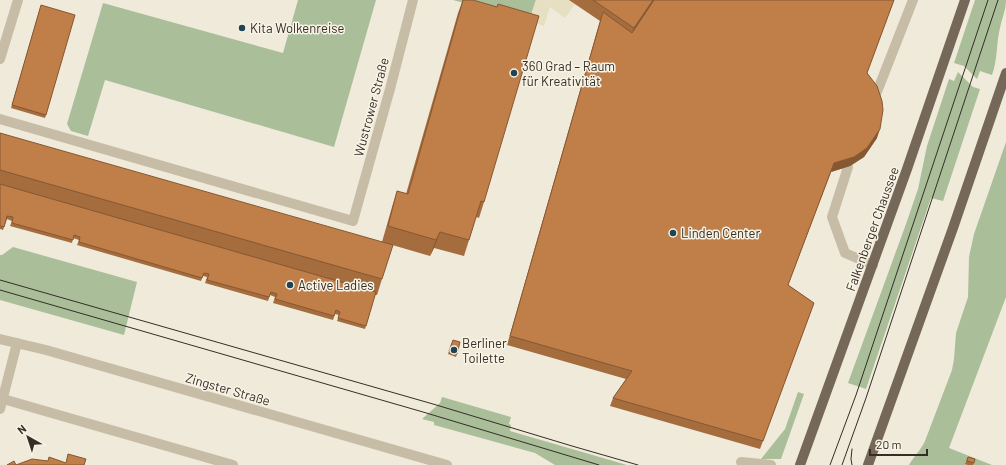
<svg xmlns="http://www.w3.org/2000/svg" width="1006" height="465" font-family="Barlow,sans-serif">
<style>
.green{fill:#aabe9a}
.plaza{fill:#e7dfc1}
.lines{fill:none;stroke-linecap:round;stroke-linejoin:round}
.minor{stroke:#c7bca6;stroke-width:10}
.major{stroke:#756858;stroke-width:10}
.tram{stroke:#342e27;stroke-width:1}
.wall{fill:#a56c3e}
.shaded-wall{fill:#865832}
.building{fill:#c07e48;stroke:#865832}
.poi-dot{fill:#1f4453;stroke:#f8f3e5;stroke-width:1.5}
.labels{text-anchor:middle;stroke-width:3;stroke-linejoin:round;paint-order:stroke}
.poi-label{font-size:13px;fill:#342e27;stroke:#f8f3e5;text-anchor:start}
.street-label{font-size:13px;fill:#342e27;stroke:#f8f3e5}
</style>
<rect width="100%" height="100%" fill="#f0eada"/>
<!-- green -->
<g class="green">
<polygon points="298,0 376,0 334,147 105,80 88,136 71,131 67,124 103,3 283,53"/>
<polygon points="453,0 536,0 529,21"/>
<path d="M 975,0 L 1006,0 C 1006,10 1002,18 1000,28 C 996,43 998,59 992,75 L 980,71 L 977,79 L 964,66 L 954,63 Z"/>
<polygon points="958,72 973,87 980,89 943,201 931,198 866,389 848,383 906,224 918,189 927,146 949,79 954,81"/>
<path d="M 1006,142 L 1006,297 L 949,448 L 992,465 L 909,465 C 914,456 921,450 925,441 L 952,370 L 954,359 L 956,333 L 968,297 L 969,257 L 974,234 Z"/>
<polygon points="13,247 137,282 124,335 0,300 0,255 2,255"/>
<polygon points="798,392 804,394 781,459 761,459 785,429"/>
<polygon points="442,397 511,417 509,424 511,425 510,431 627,465 555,465 535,453 434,425 434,422 422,419 440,403"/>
</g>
<!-- plaza -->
<polygon class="plaza" points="536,0 570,0 575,4 565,18 550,7 544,26 529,21"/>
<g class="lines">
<!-- minor -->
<g class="minor">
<polyline points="0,59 18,0"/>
<polyline points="875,97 913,0"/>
<polyline points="0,119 353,221 390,89 413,0"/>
<polyline points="848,167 832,217 845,253 873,265"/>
<polyline points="0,339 46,350 447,465"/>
<polyline points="3,399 233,465"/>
<polyline points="0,409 17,343"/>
<polyline points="741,462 771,465"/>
</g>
<!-- major -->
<g class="major">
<polyline points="800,465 907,169 965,0"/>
<polyline points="868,465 953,228 1006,73"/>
</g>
<!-- tram -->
<g class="tram">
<polyline points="0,280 433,404 572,446 638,465"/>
<polyline points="0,290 423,412 599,465"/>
<polyline points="830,465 856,395 988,0"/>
<polyline points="842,465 866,398 998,0"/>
<polyline points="852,465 851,459 852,449"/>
</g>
</g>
<!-- wall -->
<g class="wall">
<polygon points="463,0 497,7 498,4 484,202 479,218 476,217 469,240 464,256 434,248 430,256 382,242 392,207 397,191 406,194 458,13"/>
<polygon points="569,0 894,0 867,73 877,138 864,157 850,166 831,172 788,285 814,303 760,449 610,406 613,398 626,379 507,345 600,21"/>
<polygon points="40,8 46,115 45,118 11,108"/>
<polygon points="0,133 382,279 377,295 375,295 365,329 337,321 339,315 335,314 333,320 273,303 275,297 270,295 268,301 205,283 207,277 203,276 201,281 77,245 79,240 73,238 72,243 10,226 12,221 7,219 3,230 0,229"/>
<polygon points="453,340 457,354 456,357 448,354"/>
<polygon points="968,457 975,459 973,465 968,465 965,464"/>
</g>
<!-- shaded-wall -->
<g class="shaded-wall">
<polygon points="653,0 657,0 629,42 634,28"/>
<polygon points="880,129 877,138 864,157 850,166 831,172 834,163"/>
<polygon points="440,232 434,248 430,256 436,240"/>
</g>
<!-- building -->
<g class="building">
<polygon points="463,0 473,0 497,7 498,4 539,16 484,202 481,201 469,240 440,232 436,240 388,226 397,191 408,194"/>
<polygon points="593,0 653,0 634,28"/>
<polygon points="654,0 894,0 867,73 877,86 882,101 883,110 880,129 867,148 854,157 834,163 788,285 814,303 763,441 613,398 632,371 510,336 603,12 632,33"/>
<polygon points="41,5 75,15 46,115 12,105"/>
<polygon points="0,133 393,245 382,279 0,170"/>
<polygon points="0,184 376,292 366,326 338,318 340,312 336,310 334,316 275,299 277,294 271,292 269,297 207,280 209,274 204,273 202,278 79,242 80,237 74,235 73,240 12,223 13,217 7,216 4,227 0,226"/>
<polygon points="453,340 460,342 457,354 449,351"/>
<polygon points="68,454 86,459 84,465 7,465 14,461 16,465 32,459 48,461 49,457 66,463"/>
<polygon points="968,457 975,459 974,463 967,461"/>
</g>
<!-- markers -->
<g class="poi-dot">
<circle cx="242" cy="28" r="4"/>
<circle cx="514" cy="73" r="4"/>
<circle cx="673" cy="233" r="4"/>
<circle cx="290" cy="285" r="4"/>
<circle cx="454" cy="350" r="4"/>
</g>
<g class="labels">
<!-- poi labels -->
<g class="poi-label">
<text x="250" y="33">Kita Wolkenreise</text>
<text x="522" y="71">360 Grad – Raum<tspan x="522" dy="15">für Kreativität</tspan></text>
<text x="681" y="238">Linden Center</text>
<text x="298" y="290">Active Ladies</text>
<text x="462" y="348">Berliner<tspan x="462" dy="15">Toilette</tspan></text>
</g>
<!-- street labels -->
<g class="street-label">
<text transform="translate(371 107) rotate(-75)" y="5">Wustrower Straße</text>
<text transform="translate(872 229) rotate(-70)" y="5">Falkenberger Chaussee</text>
<text transform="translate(228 389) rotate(16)" y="5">Zingster Straße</text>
</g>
</g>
<!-- north arrow -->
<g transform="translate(28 437) rotate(321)" stroke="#f8f3e5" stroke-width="3" paint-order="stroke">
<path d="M0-3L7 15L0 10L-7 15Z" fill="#342e27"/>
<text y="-6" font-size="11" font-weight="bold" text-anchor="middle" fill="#342e27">N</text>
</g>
<!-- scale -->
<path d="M870 449v6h57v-6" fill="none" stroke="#342e27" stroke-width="2"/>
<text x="876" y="449" font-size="12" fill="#342e27" stroke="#f8f3e5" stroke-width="3" paint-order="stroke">20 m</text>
</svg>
